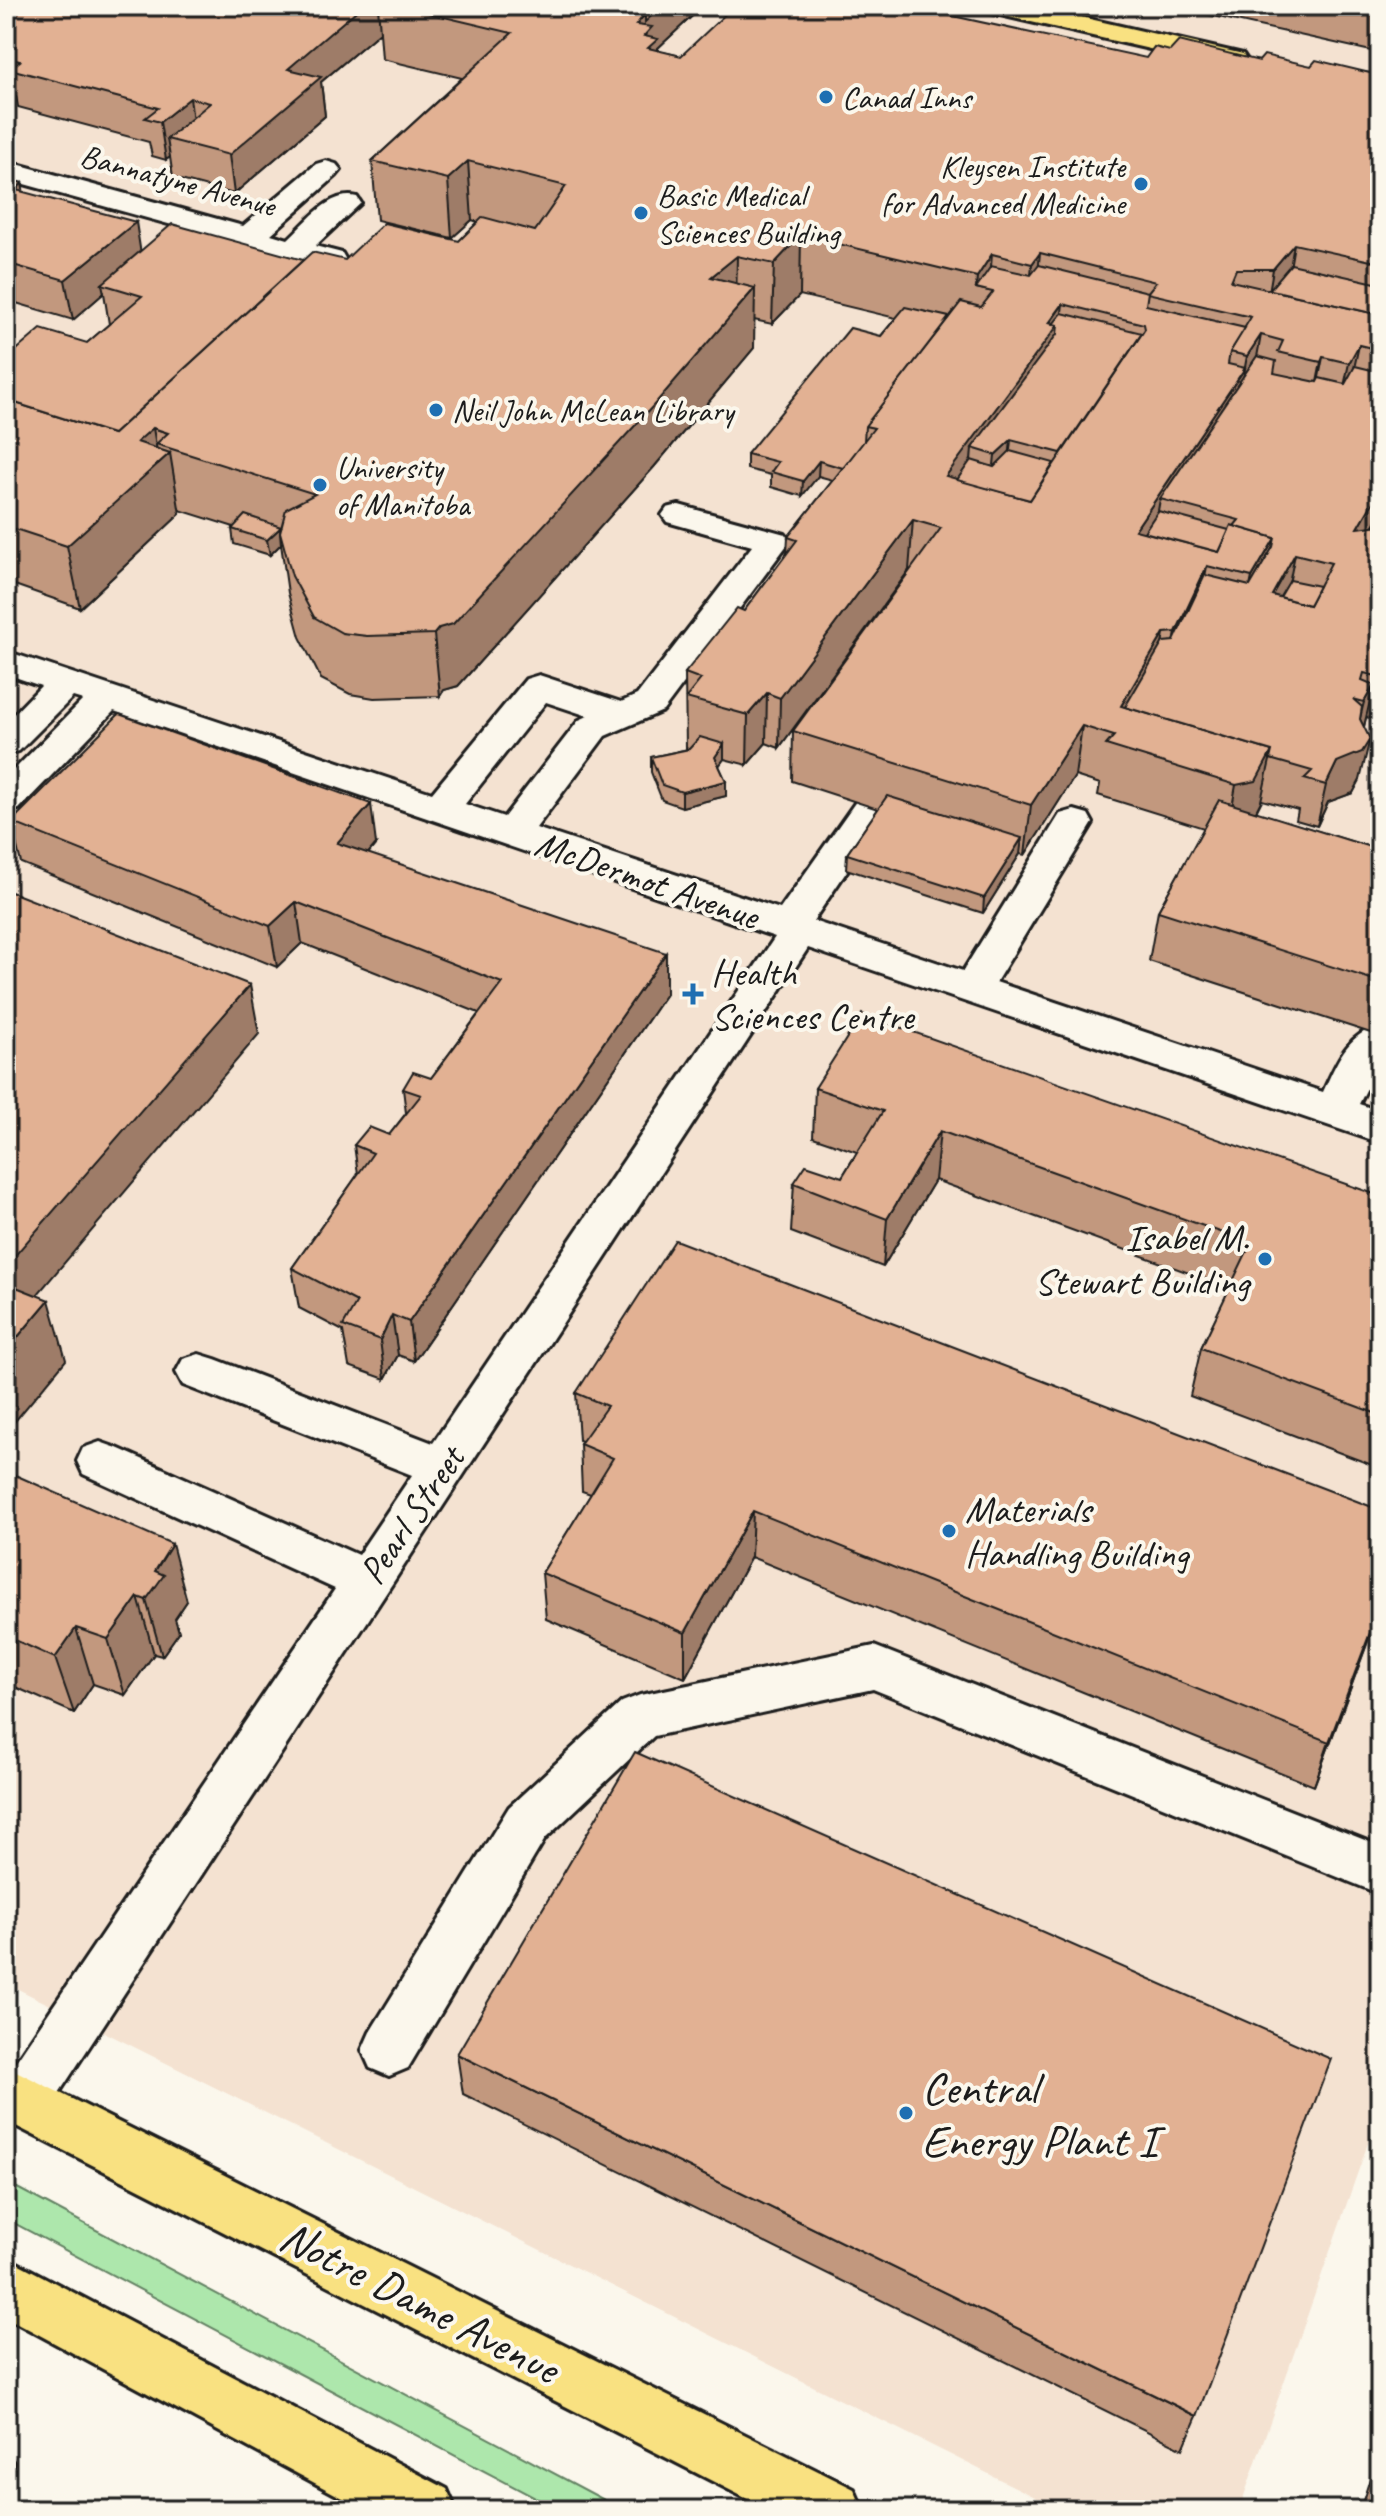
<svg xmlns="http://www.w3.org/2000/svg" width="1386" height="2516" font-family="Caveat,sans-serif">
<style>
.built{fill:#f4e2d1}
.green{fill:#ade7ac;stroke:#648264;stroke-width:2}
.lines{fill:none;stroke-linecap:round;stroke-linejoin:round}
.minor-casing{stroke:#1c1c1c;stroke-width:6}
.major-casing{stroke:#1c1c1c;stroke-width:6}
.minor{fill:#fbf7ec;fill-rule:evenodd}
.major{fill:#f9e181;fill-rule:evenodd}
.wall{fill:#c2987e;stroke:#1c1c1c;stroke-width:2}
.shaded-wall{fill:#9e7c67;stroke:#1c1c1c;stroke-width:2}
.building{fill:#e2b193;stroke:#1c1c1c;stroke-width:2;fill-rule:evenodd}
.poi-dot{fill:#1f6fb2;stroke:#fbf7ec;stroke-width:3}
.labels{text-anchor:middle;stroke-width:8;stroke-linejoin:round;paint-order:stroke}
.far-poi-label{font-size:32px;fill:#1c1c1c;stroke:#fbf7ec;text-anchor:start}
.far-street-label{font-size:32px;fill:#1c1c1c;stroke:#fbf7ec}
.street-label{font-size:38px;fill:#1c1c1c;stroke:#fbf7ec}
.poi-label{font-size:38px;fill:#1c1c1c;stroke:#fbf7ec;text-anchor:start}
.near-poi-label{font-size:46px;fill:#1c1c1c;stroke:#fbf7ec;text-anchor:start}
.near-street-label{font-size:46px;fill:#1c1c1c;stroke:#fbf7ec}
</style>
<rect width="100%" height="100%" fill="#fbf7ec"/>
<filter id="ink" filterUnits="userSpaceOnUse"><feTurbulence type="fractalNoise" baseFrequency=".0125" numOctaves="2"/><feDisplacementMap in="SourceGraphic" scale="16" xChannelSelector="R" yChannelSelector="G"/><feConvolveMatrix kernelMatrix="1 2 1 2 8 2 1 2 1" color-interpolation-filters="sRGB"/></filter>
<g filter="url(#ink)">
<!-- built -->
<polygon class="built" points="6,6 1380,6 1380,2109 1239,2510 1061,2510 6,1983"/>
<!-- green -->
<polygon class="green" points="6,2182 623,2510 558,2510 6,2219"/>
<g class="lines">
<defs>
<g id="minor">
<path d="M 6,161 L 243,226 L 316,164 L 326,161 L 336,164 L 341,170 L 336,176 L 271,234 L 288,239 C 307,222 330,190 357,197 L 361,203 L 315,246 L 342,253 L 346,260 L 342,267 L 331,269 L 6,179 Z"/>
<path d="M 679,505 L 785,534 L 790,541 L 663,711 L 605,736 L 536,828 L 780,909 L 859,797 L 872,793 L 885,797 L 891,806 L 813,921 L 963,971 L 1060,814 L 1074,810 L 1088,814 L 1093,823 L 996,982 L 1323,1092 C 1337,1062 1346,1035 1380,1025 L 1380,1062 L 1359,1104 L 1380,1111 L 1380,1143 L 808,948 L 42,2119 L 22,2127 L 6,2120 L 6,2076 L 335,1589 L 83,1474 L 77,1461 L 83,1448 L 100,1442 L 117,1448 L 358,1555 L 412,1475 L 183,1385 L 176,1372 L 183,1359 L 199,1354 L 215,1359 L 433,1443 L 775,937 L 114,711 L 19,809 L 6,813 L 6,778 L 83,700 L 73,697 L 19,751 L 6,755 L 6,722 L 41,686 L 6,674 L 6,651 L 432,793 L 526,679 L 539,675 L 621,702 L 637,695 L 752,546 L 667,522 L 662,515 L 667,508 ZM 546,702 L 588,716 L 579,720 L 504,817 L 465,804 Z"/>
<polygon points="874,1646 1380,1846 1380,1894 873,1689 654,1736 545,1839 408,2068 389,2076 370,2068 362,2050 370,2032 509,1807 622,1702 640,1695"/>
</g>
<g id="major">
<polygon points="983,6 1033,6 1243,54 1247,60 1243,66 1233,68 987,12"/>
<polygon points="6,2066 854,2489 863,2510 769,2510 6,2121"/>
<polygon points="6,2257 447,2489 456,2510 365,2510 6,2317"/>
</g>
</defs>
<!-- minor casing -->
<use href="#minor" class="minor-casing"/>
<!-- major casing -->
<use href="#major" class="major-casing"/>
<!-- minor -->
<use href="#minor" class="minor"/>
<!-- major -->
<use href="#major" class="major"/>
</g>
<!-- wall -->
<g class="wall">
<polygon points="6,6 703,6 658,48 658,51 681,56 1146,58 1170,51 1380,74 1380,515 1374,526 1380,525 1380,721 1366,717 1364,727 1360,780 1353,793 1328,802 1317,826 1296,820 1298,810 1262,800 1256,812 1380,850 1380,1036 1149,961 1158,911 1204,828 1098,795 1100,784 1075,776 1025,855 1020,854 983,913 846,869 847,854 878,809 792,781 793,731 911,570 909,570 779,748 766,743 747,765 724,759 719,766 726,781 726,796 682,807 662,800 651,772 651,757 688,749 686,748 685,673 744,611 787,553 788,537 833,480 818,476 802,496 771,487 771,475 747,469 747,454 881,336 896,318 800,295 772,324 754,320 754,348 654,467 458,686 444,690 440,696 374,698 350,694 321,679 300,637 288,593 281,544 270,555 234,544 232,529 234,527 180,510 180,514 80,608 6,582 6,359 87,343 109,324 104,293 73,320 6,300 6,178 22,183 23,192 141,251 303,260 345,260 459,241 478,222 472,220 452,238 377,220 372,161 462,78 382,59 380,32 321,82 325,116 234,194 173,178 170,157 166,160 152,156 149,142 18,107 16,96 6,94"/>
<polygon points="1169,6 1380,6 1380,53"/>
<polygon points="11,822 376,844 368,854 666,994 414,1361 398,1355 385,1379 349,1366 343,1331 299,1308 292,1268 358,1174 354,1145 389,1135 406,1113 403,1089 431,1078 479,1013 302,943 277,967 21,863"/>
<polygon points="815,1088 1380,1196 1380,1468 1190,1396 1201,1348 1230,1288 935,1180 883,1267 791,1232 794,1183 842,1177 857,1152 813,1137"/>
<polygon points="576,1393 1380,1510 1380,1609 1314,1786 751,1557 685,1678 546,1619 542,1573 591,1494 582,1491 580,1444 582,1441 579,1440"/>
<polygon points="6,1471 187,1601 175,1619 179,1632 162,1656 154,1654 125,1695 93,1684 74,1713 6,1683"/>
<polygon points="457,2054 1197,2416 1183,2449 463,2094"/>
<polygon points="1380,2447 1380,2510 1360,2510"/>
</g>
<!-- shaded-wall -->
<g class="shaded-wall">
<polygon points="353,6 378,6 380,32 321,82 325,116 234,194 229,155 288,69"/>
<polygon points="662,6 703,6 658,48 658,97 636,25 645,14"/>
<polygon points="190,98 195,136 167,139 170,157 166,160 160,122"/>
<polygon points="468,161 472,220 452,238 448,179"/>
<polygon points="22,183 29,222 16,190"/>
<polygon points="136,222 142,261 102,284 104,293 73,320 65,280"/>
<polygon points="801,235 800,295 772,324 774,264"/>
<polygon points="1294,244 1284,304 1266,310 1273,269"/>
<polygon points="1040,253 1034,314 1026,324 1032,264"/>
<polygon points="992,254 989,291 976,288 977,277"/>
<polygon points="737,256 736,310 755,288 754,348 654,467 458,686 444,690 440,696 434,634 711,277"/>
<polygon points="314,263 168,433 153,428 159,463 170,453 180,514 80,608 67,546 116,445"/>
<polygon points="1063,304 1057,353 972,448 969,488 946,476"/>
<polygon points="1261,335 1250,396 1236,417 1247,356"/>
<polygon points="1359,345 1346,406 1336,424 1349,363"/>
<polygon points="1323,357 1311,418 1309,423 1321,362"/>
<polygon points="1245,368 1236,417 1160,499 1153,540 1135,530"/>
<polygon points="1011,440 1007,480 991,495 995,455"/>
<polygon points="819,461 818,476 802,496 803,481"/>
<polygon points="1380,490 1380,515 1349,568 1358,528"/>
<polygon points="913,520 909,570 779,748 780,698"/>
<polygon points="281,527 280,532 281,544 270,555 267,540"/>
<polygon points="1275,538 1266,588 1242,626 1252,577"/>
<polygon points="1295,554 1287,594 1272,622 1272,595"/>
<polygon points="1207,566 1198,616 1168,682 1176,632"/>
<polygon points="1164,633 1156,683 1135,719 1121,706"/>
<polygon points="1374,685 1364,726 1354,742 1364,702"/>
<polygon points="767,693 766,743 747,765 748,715"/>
<polygon points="1082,726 1075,776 1025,855 1031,805"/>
<polygon points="1370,739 1360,780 1353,793 1328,802 1317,826 1326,785 1337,762"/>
<polygon points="724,744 724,759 714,772 715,757"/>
<polygon points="1272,751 1261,801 1246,831 1227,835 1236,785"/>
<polygon points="726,781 726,796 682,807 682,792"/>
<polygon points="371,804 376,844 342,884 337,843"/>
<polygon points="1022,838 1020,854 983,913 984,898"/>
<polygon points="296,902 302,943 277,967 270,926"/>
<polygon points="666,953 666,994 414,1361 409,1322"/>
<polygon points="250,985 259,1034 26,1308 6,1321 6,1262"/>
<polygon points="940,1131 935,1180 883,1267 887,1219"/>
<polygon points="49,1300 66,1360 6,1432 6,1351"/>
<polygon points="392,1315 398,1355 385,1379 380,1340"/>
<polygon points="753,1511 751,1557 685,1678 685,1633"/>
<polygon points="172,1544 187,1601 175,1619 179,1632 162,1656 146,1600 155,1571"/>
<polygon points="138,1597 154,1654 125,1695 108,1639"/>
<polygon points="1380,1606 1380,1609 1314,1786 1329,1742"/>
<polygon points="76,1628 93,1684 74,1713 55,1658"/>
<polygon points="6,2448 15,2462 6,2508"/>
</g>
<!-- building -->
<g class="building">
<polygon points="6,6 362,6 288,69 321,77 229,155 167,139 210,103 190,98 160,122 145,118 158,108 10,69 20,61 6,58"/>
<polygon points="398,6 610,6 645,14 636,25 652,27 644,36 658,39 648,48 681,56 734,6 907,6 1146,58 1154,47 1170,51 1179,41 1259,61 1264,55 1311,66 1316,60 1374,74 1380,74 1380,263 1294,244 1273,269 1236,269 1231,281 1380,315 1380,350 1359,345 1349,363 1323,357 1321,362 1278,352 1283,341 1261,335 1247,356 1230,352 1251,317 1147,293 1156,282 1040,253 1032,264 992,254 977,277 801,235 774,264 737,256 711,277 755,288 653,406 453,624 439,628 434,634 367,636 342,633 314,617 292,576 280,532 286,509 315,494 156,444 168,433 153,428 137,442 170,453 67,546 6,526 6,400 113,434 312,252 345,260 384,223 459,241 483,217 535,231 566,186 468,161 448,179 372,161 512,33"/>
<polygon points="610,6 662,6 645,22 645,14"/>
<polygon points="1344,6 1380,6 1380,14"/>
<polygon points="6,178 22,183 16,190 136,222 65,280 6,263"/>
<polygon points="172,224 303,260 113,434 6,400 6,359 41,329 87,343 142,296 102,284"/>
<polygon points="1291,264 1380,284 1380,315 1267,289 1270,289"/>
<path d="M 1039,265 L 1148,292 L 1146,305 L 1245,328 L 1230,352 L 1228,364 L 1245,368 L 1135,530 L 1219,552 L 1231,525 L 1275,538 L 1252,577 L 1207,566 L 1176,632 L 1164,633 L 1121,706 L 1272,751 L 1256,781 L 1236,785 L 1106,745 L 1114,736 L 1082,726 L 1031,805 L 793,731 L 941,528 L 913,520 L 780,698 L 767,693 L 748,715 L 686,698 L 701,679 L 685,673 L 737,608 L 744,611 L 797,540 L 788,537 L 874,428 L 865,426 L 961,302 L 981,307 L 993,292 L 976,288 L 991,266 L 1031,275 ZM 1063,304 L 1144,324 L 1145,329 L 1030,500 L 946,476 L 1058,325 L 1049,323 Z"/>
<polygon points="905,307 949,317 865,426 864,441 843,468 819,461 803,481 771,472 778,462 747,454 850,328 881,336"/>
<polygon points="1062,313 1142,333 1061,453 1011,440 995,455 972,448 1057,334 1058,325 1053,324"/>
<path d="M 1257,356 L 1276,361 L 1274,373 L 1317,382 L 1319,378 L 1345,384 L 1355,366 L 1380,372 L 1380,490 L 1358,528 L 1380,525 L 1380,677 L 1364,673 L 1362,680 L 1374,685 L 1364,702 L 1353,699 L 1362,707 L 1360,719 L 1370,739 L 1362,752 L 1337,762 L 1326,785 L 1304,779 L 1312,771 L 1270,759 L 1272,751 L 1125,707 L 1163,642 L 1174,641 L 1205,575 L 1250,586 L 1273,547 L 1275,538 L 1234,526 L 1239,520 L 1160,499 ZM 1295,554 L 1331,563 L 1309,605 L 1272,595 Z"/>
<polygon points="1010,451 1054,463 1030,500 957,480 971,460 994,467"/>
<polygon points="1158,511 1229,530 1219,552 1144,532"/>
<polygon points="245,515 281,527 267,540 232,529"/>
<polygon points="1290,580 1319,586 1309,605 1280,597"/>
<polygon points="119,714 371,804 337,843 666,953 409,1322 392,1315 380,1340 343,1326 357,1302 292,1268 373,1153 354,1145 369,1127 389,1135 421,1095 403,1089 413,1072 431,1078 502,983 296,902 270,926 11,822"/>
<polygon points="700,737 724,744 715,757 726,781 682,792 662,785 651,757 689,749"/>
<polygon points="887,796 1022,838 984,898 847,854"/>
<polygon points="1219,800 1380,850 1380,982 1158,911"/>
<polygon points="6,890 250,985 12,1259 11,1255 6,1253"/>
<polygon points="862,1014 1380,1196 1380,1415 1201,1348 1251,1243 940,1131 887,1219 794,1183 806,1165 842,1177 883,1111 815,1088"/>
<polygon points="675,1240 1380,1510 1380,1606 1329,1742 753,1511 685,1633 542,1573 613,1458 580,1444 607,1406 576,1393"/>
<polygon points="6,1253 11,1255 6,1262"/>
<polygon points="6,1283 49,1300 6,1351"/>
<polygon points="6,1471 172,1544 155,1571 164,1575 146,1600 138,1597 108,1639 76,1628 55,1658 6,1636"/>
<polygon points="635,1752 1331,2059 1197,2416 457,2054"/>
<polygon points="1380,2477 1380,2510 1370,2510"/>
</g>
</g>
<!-- markers -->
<g class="poi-dot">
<circle cx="826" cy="97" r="8"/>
<circle cx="1141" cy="184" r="8"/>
<circle cx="641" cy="213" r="8"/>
<circle cx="436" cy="410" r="8"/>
<circle cx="320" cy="485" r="8"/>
<path d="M689 982h8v8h8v8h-8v8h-8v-8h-8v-8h8z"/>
<circle cx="1265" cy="1259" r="8"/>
<circle cx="949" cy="1531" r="8"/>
<circle cx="906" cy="2113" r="8"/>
</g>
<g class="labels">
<!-- far-poi labels -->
<g class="far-poi-label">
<text x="842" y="108">Canad Inns</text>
<text x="1125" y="177" text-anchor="end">Kleysen Institute<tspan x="1125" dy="37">for Advanced Medicine</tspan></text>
<text x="657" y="206">Basic Medical<tspan x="657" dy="37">Sciences Building</tspan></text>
<text x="452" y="421">Neil John McLean Library</text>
<text x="336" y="478">University<tspan x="336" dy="37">of Manitoba</tspan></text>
</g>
<!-- far-street labels -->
<g class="far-street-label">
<text transform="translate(178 180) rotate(15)" y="11">Bannatyne Avenue</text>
</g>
<!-- street labels -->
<g class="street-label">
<text transform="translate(647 879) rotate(19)" y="13">McDermot Avenue</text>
<text transform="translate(411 1515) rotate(-56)" y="13">Pearl Street</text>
</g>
<!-- poi labels -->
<g class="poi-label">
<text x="711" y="985">Health<tspan x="711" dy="44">Sciences Centre</tspan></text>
<text x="1249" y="1250" text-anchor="end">Isabel M.<tspan x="1249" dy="44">Stewart Building</tspan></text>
<text x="965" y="1522">Materials<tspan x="965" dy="44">Handling Building</tspan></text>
</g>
<!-- near-poi labels -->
<g class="near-poi-label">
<text x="922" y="2103">Central<tspan x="922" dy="53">Energy Plant I</tspan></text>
</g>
<!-- near-street labels -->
<g class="near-street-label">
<text transform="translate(420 2301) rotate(27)" y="16">Notre Dame Avenue</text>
</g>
</g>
<!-- margin -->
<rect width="1386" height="2516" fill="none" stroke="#fbf7ec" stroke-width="32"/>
<rect x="16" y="16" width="1354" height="2484" fill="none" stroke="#1c1c1c" stroke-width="3" filter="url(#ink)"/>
</svg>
